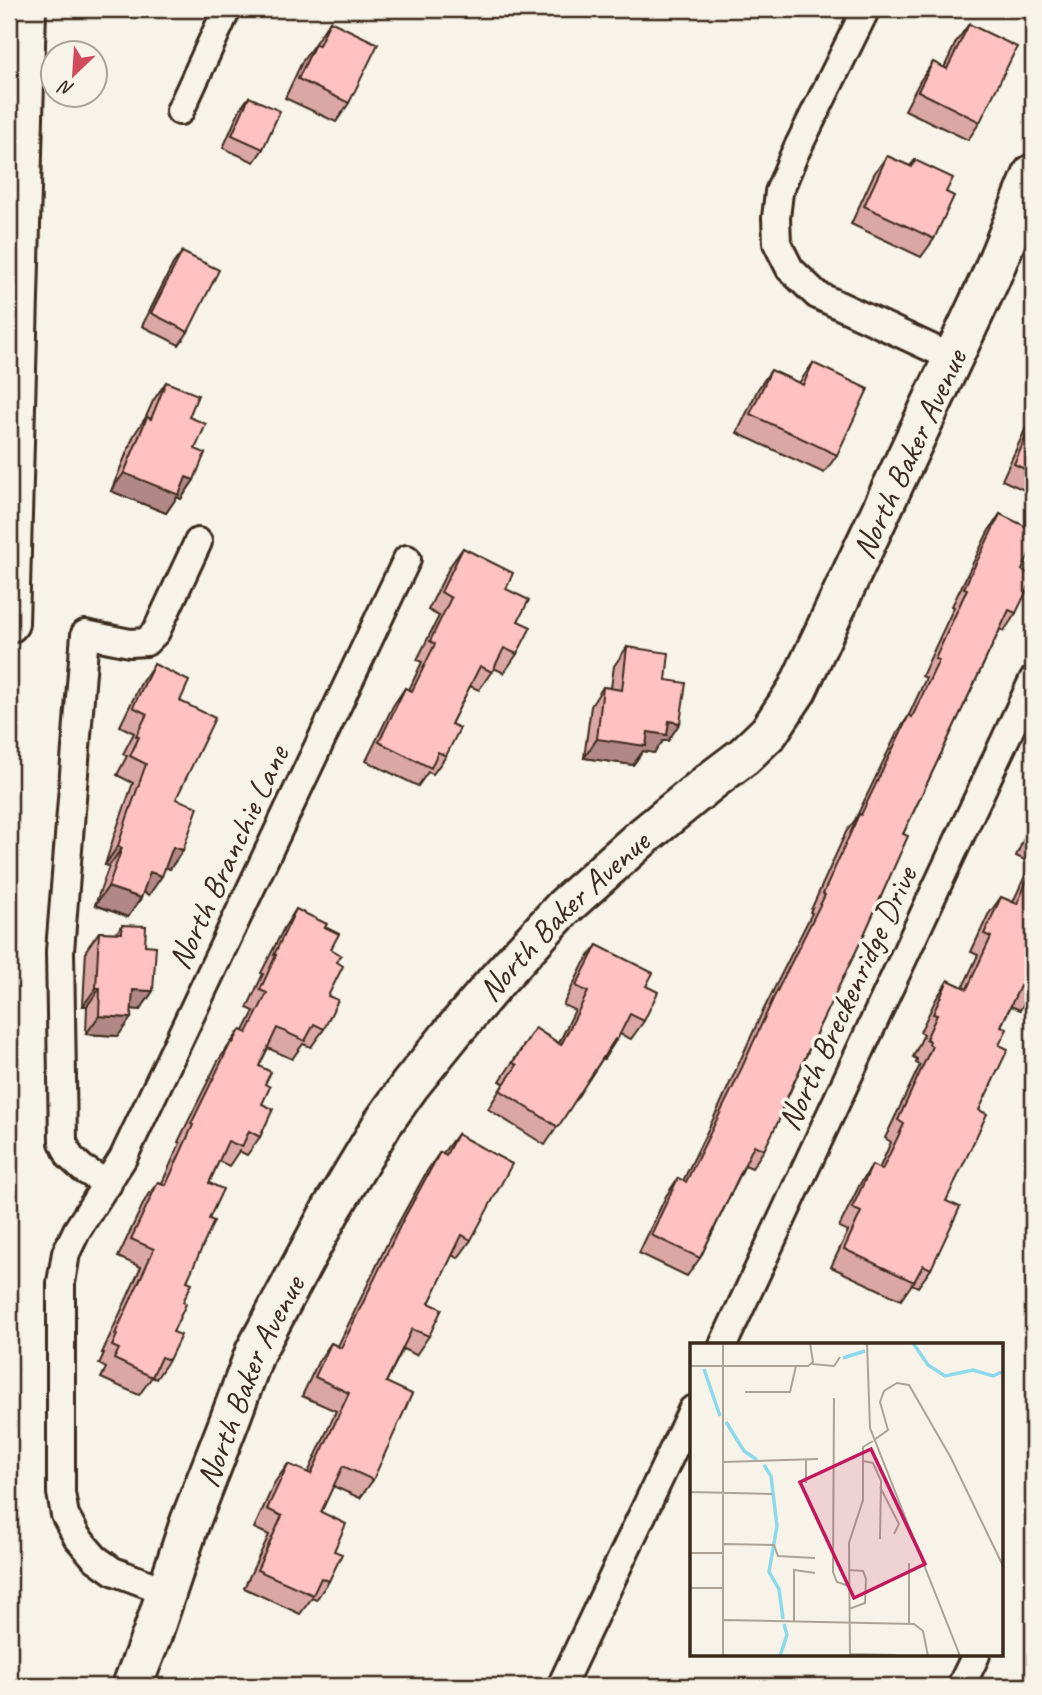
<svg xmlns="http://www.w3.org/2000/svg" width="1042" height="1695" font-family="Caveat,sans-serif">
<style>
.lines{fill:none;stroke-linecap:round;stroke-linejoin:round}
.street-casing{stroke:#3b2a1e;stroke-width:32}
.secondary-casing{stroke:#3b2a1e;stroke-width:44}
.street{stroke:#f7f3e8;stroke-width:26}
.secondary{stroke:#f7f3e8;stroke-width:38}
.wall{fill:#dba7a5;stroke:#3b2a1e;stroke-width:2}
.shaded-wall{fill:#b28886;stroke:#3b2a1e;stroke-width:2}
.building{fill:#ffc2c0;stroke:#3b2a1e;stroke-width:2}
.labels{text-anchor:middle;stroke-width:7;stroke-linejoin:round;paint-order:stroke}
.street-label{font-size:33px;fill:#3b2a1e;stroke:#f7f3e8}
.inset-river{fill:none;stroke:#8cd9ec;stroke-width:3.5}
.inset-road{fill:none;stroke:#aca397;stroke-width:2}
.view{fill:#c2185b;fill-opacity:0.15;stroke:#c2185b;stroke-width:3.5}
.inset-edge{fill:none;stroke:#3b2a1e;stroke-width:3.5}
</style>
<rect width="100%" height="100%" fill="#f7f3e8"/>
<filter id="ink" filterUnits="userSpaceOnUse"><feTurbulence type="fractalNoise" baseFrequency=".0143" numOctaves="2"/><feDisplacementMap in="SourceGraphic" scale="14" xChannelSelector="R" yChannelSelector="G"/><feConvolveMatrix kernelMatrix="1 2 1 2 8 2 1 2 1" color-interpolation-filters="sRGB"/></filter>
<g filter="url(#ink)">
<g class="lines">
<defs>
<g id="street">
<polyline points="866,9 794,155 779,192 776,218 777,243 790,269 817,295 953,358"/>
<polyline points="180,111 227,9"/>
<polyline points="108,1184 83,1169 70,1157 63,1142 60,951 85,634 130,643 146,642 156,632 198,542"/>
<polyline points="723,1345 1033,680"/>
<polyline points="166,1591 113,1571 95,1558 77,1537 65,1515 61,1493 61,1283 66,1253 77,1230 123,1158 407,559"/>
<polyline points="561,1686 692,1410"/>
<polyline points="961,1686 976,1655"/>
</g>
<g id="secondary">
<polyline points="9,623 26,9"/>
<path id="s1" d="M 132,1686 L 152,1635 L 190,1522 L 229,1422 L 255,1352 L 331,1210 L 383,1123 L 410,1085 L 452,1033 L 498,979 L 563,908 L 639,840 L 711,781 L 744,756 L 769,732 L 797,690 L 990,279 L 1033,174"/>
</g>
</defs>
<!-- street casing -->
<use href="#street" class="street-casing"/>
<!-- secondary casing -->
<use href="#secondary" class="secondary-casing"/>
<!-- street -->
<use href="#street" class="street"/>
<!-- secondary -->
<use href="#secondary" class="secondary"/>
</g>
<!-- wall -->
<g class="wall">
<polygon points="330,21 349,103 336,122 285,98 302,62"/>
<polygon points="969,24 980,122 968,140 905,110 920,81 933,62 944,68 956,42"/>
<polygon points="249,97 263,149 254,162 223,148 240,109"/>
<polygon points="887,156 910,166 915,160 946,192 934,239 921,257 851,224 874,174"/>
<polygon points="182,252 188,332 179,345 142,326 173,264"/>
<polygon points="1033,345 1033,366 1025,362"/>
<polygon points="813,363 837,455 824,473 737,433 758,389 771,370 799,383"/>
<polygon points="166,382 189,417 195,449 194,480 181,499 177,497 166,513 111,491 134,435 146,417 153,401"/>
<polygon points="1033,414 1033,494 1002,480 1030,419"/>
<polygon points="1000,514 1022,570 1016,613 1004,631 1000,629 903,834 819,1027 764,1150 752,1168 745,1165 700,1258 687,1276 639,1253 666,1196 678,1178 683,1181 720,1105 760,1017 812,913 810,912 846,832 855,820 897,733 908,717 926,678 922,676 954,607 952,606 988,532"/>
<polygon points="463,548 506,589 518,621 517,654 504,673 494,668 479,690 470,686 451,724 446,756 433,774 428,772 418,786 366,761 393,706 405,688 409,690 422,662 417,660 439,616 428,610 450,566"/>
<polygon points="627,647 666,680 668,741 663,741 654,753 643,751 633,765 584,758 591,706 603,687 611,688 614,666"/>
<polygon points="154,664 180,701 176,799 183,850 170,869 166,867 149,895 143,892 141,898 128,917 95,905 109,866 105,865 114,836 133,783 117,775 127,756 123,754 134,733 120,726 141,683"/>
<polygon points="1033,819 1033,998 1029,996 1020,1010 1011,1006 1001,1026 999,1045 979,1110 946,1201 931,1269 918,1287 912,1284 901,1300 831,1267 848,1231 839,1227 860,1184 872,1165 879,1169 891,1142 885,1138 920,1065 916,1063 917,1059 913,1057 924,1034 920,1032 936,999 948,980 963,987 978,955 971,952 988,915 1001,897 1013,902 1031,863 1016,856"/>
<polygon points="296,909 325,927 331,949 337,962 328,996 324,1029 311,1047 303,1044 292,1059 268,1048 259,1066 265,1084 262,1104 260,1137 247,1155 239,1151 229,1166 219,1161 209,1183 209,1219 187,1281 183,1302 173,1332 169,1360 156,1379 152,1377 139,1395 101,1378 106,1368 99,1364 104,1353 102,1353 141,1267 118,1257 145,1200 158,1182 162,1183 180,1143 178,1142 218,1061 240,1030 244,1031 254,1011 247,1008 263,974 261,973 284,928"/>
<polygon points="122,925 145,945 153,991 140,1010 131,1009 118,1036 86,1034 87,1006 83,1006 86,950 99,932 117,933"/>
<polygon points="597,945 646,986 644,1021 631,1039 620,1034 604,1059 603,1058 545,1145 488,1109 504,1083 500,1081 535,1028 559,1043 575,1010 563,1005 584,963"/>
<polygon points="457,1134 471,1240 458,1258 452,1255 429,1303 429,1336 416,1355 403,1349 386,1382 373,1480 360,1498 333,1486 321,1512 334,1551 329,1581 316,1600 312,1598 300,1614 244,1588 269,1535 254,1528 275,1482 288,1464 308,1473 336,1411 302,1396 318,1362 331,1343 338,1346 389,1240 427,1171 440,1152 443,1153"/>
</g>
<!-- shaded-wall -->
<g class="shaded-wall">
<polygon points="124,473 186,477 194,480 181,499 177,497 166,513 111,491"/>
<polygon points="669,721 680,723 668,741 663,741 654,753 643,751 633,765 584,758 597,739 648,732"/>
<polygon points="118,846 122,848 109,866 105,865"/>
<polygon points="173,847 183,850 170,869 160,865"/>
<polygon points="150,872 162,876 149,895 137,890"/>
<polygon points="108,887 141,898 128,917 95,905"/>
<polygon points="96,988 100,988 87,1006 83,1006"/>
<polygon points="133,990 153,991 140,1010 120,1008"/>
<polygon points="99,1016 131,1018 118,1036 86,1034"/>
</g>
<!-- building -->
<g class="building">
<polygon points="330,21 378,44 349,103 298,79 315,44 319,45"/>
<polygon points="969,24 1017,47 980,122 918,91 933,62 947,69"/>
<polygon points="249,97 280,111 263,149 232,135"/>
<polygon points="887,156 912,167 915,160 953,178 946,192 954,196 934,239 864,206"/>
<polygon points="182,252 219,270 188,332 151,313"/>
<polygon points="813,363 868,389 837,455 750,414 771,370 803,385"/>
<polygon points="166,382 198,395 189,417 206,424 195,449 205,453 194,480 186,477 179,495 124,473 147,417 151,419"/>
<polygon points="1033,421 1033,473 1014,464"/>
<polygon points="1000,514 1033,530 1033,546 1022,570 1033,576 1033,578 1016,613 1009,610 903,834 908,836 863,937 819,1027 780,1113 782,1114 764,1150 754,1145 700,1258 651,1235 678,1178 686,1182 733,1087 773,999 825,895 823,894 859,814 861,815 909,715 912,717 939,660 935,659 967,589 964,588"/>
<polygon points="463,548 513,573 506,589 529,600 518,621 531,627 517,654 504,648 492,672 480,666 451,724 460,728 446,756 438,752 431,768 379,742 405,688 412,691 435,644 430,641 451,598 441,592"/>
<polygon points="627,647 669,653 666,680 686,683 680,723 669,721 667,735 648,732 646,746 597,739 603,687 622,690"/>
<polygon points="154,664 189,681 180,701 215,718 176,799 198,807 183,850 173,847 162,876 150,872 141,898 108,887 122,848 118,846 127,818 146,764 130,756 139,737 136,736 147,714 133,707"/>
<polygon points="1033,829 1033,840 1029,838"/>
<polygon points="1033,868 1033,992 1020,986 1001,1026 1007,1029 999,1045 1008,1049 979,1110 987,1114 946,1201 960,1207 931,1269 923,1265 914,1282 844,1249 861,1212 852,1208 872,1165 882,1170 904,1124 898,1120 932,1046 929,1044 930,1041 926,1039 937,1015 933,1014 948,980 967,989 991,937 984,934 1001,897 1017,904"/>
<polygon points="296,909 327,924 325,927 339,934 331,949 341,955 337,962 343,966 328,996 338,1000 324,1029 314,1024 305,1041 277,1028 259,1066 271,1072 265,1084 270,1087 262,1104 273,1109 260,1137 249,1131 242,1147 228,1141 209,1183 223,1189 209,1219 214,1221 187,1281 192,1283 183,1302 186,1304 173,1332 181,1335 169,1360 161,1357 152,1377 114,1359 119,1349 112,1346 117,1335 115,1334 154,1249 131,1239 158,1182 166,1185 193,1125 191,1124 231,1042 233,1043 240,1030 247,1033 267,993 260,990 276,955 274,955"/>
<polygon points="122,925 146,926 145,945 156,946 153,991 133,990 131,1018 99,1016 100,988 96,988 99,932 122,933"/>
<polygon points="597,945 653,973 646,986 658,992 644,1021 630,1014 617,1040 615,1039 558,1127 500,1090 517,1065 513,1063 535,1028 561,1045 588,992 576,986"/>
<polygon points="457,1134 512,1164 471,1240 462,1235 429,1303 442,1309 429,1336 412,1329 386,1382 412,1394 373,1480 343,1466 321,1512 346,1524 334,1551 342,1554 329,1581 321,1578 313,1595 257,1570 282,1516 267,1509 288,1464 311,1474 349,1393 315,1377 331,1343 341,1348 402,1222 440,1152 446,1155"/>
</g>
</g>
<g class="labels">
<!-- street labels -->
<g class="street-label">
<text dy="12" stroke="none"><textPath href="#s1" startOffset="1482">North Baker Avenue</textPath></text>
<text transform="translate(227 857) rotate(-65)" y="12">North Branchie Lane</text>
<text dy="12" stroke="none"><textPath href="#s1" startOffset="894">North Baker Avenue</textPath></text>
<text transform="translate(846 998) rotate(-65)" y="12">North Breckenridge Drive</text>
<text dy="12" stroke="none"><textPath href="#s1" startOffset="327">North Baker Avenue</textPath></text>
</g>
</g>
<!-- overview -->
<g transform="translate(690 1343)">
<rect width="313" height="313" fill="#f7f3e8"/>
<path class="inset-river" d="M 223,0 L 238,22 L 255,33 L 283,27 L 303,33 L 314,28M 153,15 L 175,8M 14,26 L 30,73M 36,79 L 54,108 L 67,117M 74,122 L 81,133 L 87,183 L 79,229 L 89,246 L 93,276M 90,313 L 97,292 L 94,281"/>
<path class="inset-road" d="M 33,0 L 33,313M 177,0 L 180,85 L 270,313M 122,21 L 144,23 L 150,14M 0,23 L 118,23 L 123,19 L 120,0M 55,49 L 100,49 L 106,23M 144,55 L 143,229 L 147,239 L 159,243M 184,97 L 198,87 L 190,59 L 194,48 L 207,40 L 219,42 L 261,115 L 314,225M 173,118 L 183,120 L 191,138 L 190,196M 33,119 L 128,116M 116,140 L 116,116M 190,144 L 209,181 L 204,191M 0,149 L 82,151M 34,201 L 84,202 L 88,213 L 125,215M 0,210 L 33,210M 219,220 L 219,281M 159,227 L 173,228 L 176,236 L 175,260 L 159,266M 0,245 L 33,245M 34,277 L 224,281 L 233,288 L 238,313M 104,279 L 104,227 L 125,230M 160,311 L 206,312M 160,313 L 159,200 L 173,157 L 173,104 L 183,98"/>
<path class="view" d="M 181,106 L 235,221 L 164,255 L 110,139 Z"/>
<rect width="313" height="313" class="inset-edge"/>
</g>
<!-- margin -->
<rect width="1042" height="1695" fill="none" stroke="#f7f3e8" stroke-width="35"/>
<rect x="18" y="18" width="1007" height="1660" fill="none" stroke="#3b2a1e" stroke-width="2.5" filter="url(#ink)"/>
<!-- north arrow -->
<g transform="translate(74 74) rotate(205)"><circle r="33" fill="#f7f3e8" stroke="#aca397" stroke-width="2"/>
<path d="M0-5L12 26L0 18L-12 26Z" fill="#d1495b"/>
<text y="-10" font-size="19" font-weight="bold" text-anchor="middle" fill="#3b2a1e">N</text>
</g>
</svg>
